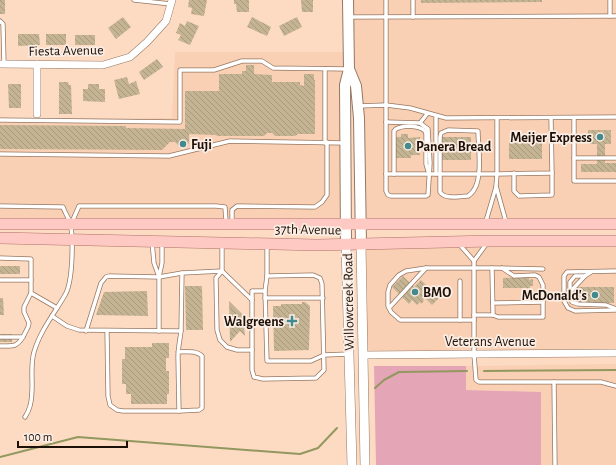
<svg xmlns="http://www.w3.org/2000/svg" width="616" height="465" font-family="'Alegreya Sans',sans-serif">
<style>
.built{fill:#f9d0b4}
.green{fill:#e4a5b7}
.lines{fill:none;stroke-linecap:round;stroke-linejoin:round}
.stream{stroke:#92985f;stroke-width:2}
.building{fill:url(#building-back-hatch)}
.service-casing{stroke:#967762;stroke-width:5}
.minor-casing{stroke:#967762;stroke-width:8}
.tertiary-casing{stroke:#967762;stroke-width:10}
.secondary-casing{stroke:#967762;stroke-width:12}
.primary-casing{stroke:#ae7167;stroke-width:12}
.service{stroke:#fff;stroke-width:3.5}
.minor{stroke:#fff;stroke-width:7}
.tertiary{stroke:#fff;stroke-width:9}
.secondary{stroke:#fff;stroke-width:10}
.primary{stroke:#fec9c2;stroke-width:11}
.poi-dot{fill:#428a8d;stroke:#fbede3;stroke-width:1.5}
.labels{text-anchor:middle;stroke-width:3.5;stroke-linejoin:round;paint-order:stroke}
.street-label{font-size:14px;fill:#1c1109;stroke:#fbede3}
.poi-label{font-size:14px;font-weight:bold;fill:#1c1109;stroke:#fbede3;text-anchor:end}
</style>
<defs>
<pattern id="building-back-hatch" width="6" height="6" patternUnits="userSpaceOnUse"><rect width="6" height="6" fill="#c5b493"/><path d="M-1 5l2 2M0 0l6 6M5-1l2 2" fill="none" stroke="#a99a7d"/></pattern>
</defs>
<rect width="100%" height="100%" fill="#fddbc3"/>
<!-- built -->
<g class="built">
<polygon points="352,0 616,0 616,220 364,221 353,68"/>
<polygon points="175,52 346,52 343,222 0,221 0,118 172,118"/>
<polygon points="616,244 616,351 367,352 366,247"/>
<polygon points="616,364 616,465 541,465 541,392 466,390 466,366"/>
</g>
<!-- green -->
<polygon class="green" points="374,366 466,366 466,390 541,392 541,465 376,465"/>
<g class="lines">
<!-- stream -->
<g class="stream">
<polyline points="484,371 616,370"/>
<polyline points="375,388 384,380 399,372 467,371"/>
<polyline points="0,457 78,437 300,454 318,448 337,428"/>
</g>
</g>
<!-- building -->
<g class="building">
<rect x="0" y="0" width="5" height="14"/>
<polygon points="189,0 207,0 204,16 191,14 192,8 188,7"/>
<polygon points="234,0 249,0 249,12 237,12 236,4 234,4"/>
<polygon points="301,0 313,0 313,12 302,12"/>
<polygon points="421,0 542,0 542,2 421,3"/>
<polygon points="123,17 131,27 116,39 108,28"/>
<polygon points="252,17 271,27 267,36 247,27"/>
<polygon points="297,17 302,27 284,36 279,26"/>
<polygon points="187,21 199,26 190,45 178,40 181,35 176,33 180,23 185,26"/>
<polygon points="18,34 39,34 40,45 18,46"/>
<rect x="46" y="34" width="20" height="11"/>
<rect x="75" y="35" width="20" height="10"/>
<polygon points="157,59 163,67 144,80 139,72"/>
<polygon points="246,65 254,65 254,74 272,75 272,82 300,82 300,85 304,86 304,74 314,74 314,80 315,80 315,134 298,134 295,136 275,136 272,133 267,133 264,136 218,136 215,135 189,134 189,143 186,146 179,146 175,142 170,142 162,150 0,149 0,125 126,126 126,128 185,129 185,91 219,91 219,74 242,74 242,71 246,71"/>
<polygon points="127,77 129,84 136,81 140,94 119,99 114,80"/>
<polygon points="59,82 68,82 69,85 71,85 72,114 59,114"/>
<polygon points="8,84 21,84 21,108 9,108"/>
<polygon points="88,84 99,84 99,89 105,89 105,102 83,101 83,89 88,89"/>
<polygon points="588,130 611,130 611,144 605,144 605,163 616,163 616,172 581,172 581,164 597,164 597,144 588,144"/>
<polygon points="401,134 408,134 408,138 420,137 420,155 411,155 411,158 396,158 395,137 401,137"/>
<rect x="441" y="137" width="30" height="23"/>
<rect x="509" y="138" width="33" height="21"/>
<rect x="0" y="266" width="20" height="8"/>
<polygon points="403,276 414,287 421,280 439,298 432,305 425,298 423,300 424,301 421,304 420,302 417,305 412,300 409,304 392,287"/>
<polygon points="529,277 529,280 533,279 533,286 530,286 530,288 503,288 503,278"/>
<polygon points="185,286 202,286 203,330 186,330"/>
<rect x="577" y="287" width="37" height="16"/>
<polygon points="147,291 148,316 96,315 104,292"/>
<polygon points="0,298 3,298 4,315 0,315"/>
<polygon points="229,301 249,321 244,326 245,336 240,331 230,342"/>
<polygon points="302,302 305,302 310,306 309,350 274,351 273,306 281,306 281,304 302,304"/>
<rect x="0" y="334" width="12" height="8"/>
<polygon points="152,343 169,343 169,358 166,358 166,371 169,371 169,394 167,394 167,404 131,404 131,394 126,394 126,384 122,384 122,359 125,359 125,347 152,347"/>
</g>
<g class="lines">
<defs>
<g id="service">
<polyline points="134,0 171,4"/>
<polyline points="386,0 386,174 497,174 497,119"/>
<polyline points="413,0 413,17"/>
<polyline points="610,0 610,16"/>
<polyline points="350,17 616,16"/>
<polyline points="0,21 3,24 4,64"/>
<polyline points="359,106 386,105 410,108 446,118 616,117"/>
<polyline points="436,116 436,174"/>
<polyline points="574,118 574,158 616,158"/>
<polyline points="0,120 180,122 180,70 214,70 242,61 262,61 273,68 348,69"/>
<polyline points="386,122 420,123 428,129 430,163 428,195 426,196 391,196 388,195 386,191 386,174"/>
<polyline points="420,123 427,114"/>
<path d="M 448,130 L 478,131 C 478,148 485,186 468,196 C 460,196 445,200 440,192 L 440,137 L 441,133 Z"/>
<polyline points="325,143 325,69"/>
<polyline points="0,154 169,156 230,141 345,143"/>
<polyline points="574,158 574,181 616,181"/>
<polyline points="514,173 514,191 519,196 552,195 552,173"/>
<path d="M 394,174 L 394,131 L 396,129 C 403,125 418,125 425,131 L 426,134 L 426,164 L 428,171"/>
<path d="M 0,206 L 63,207 C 65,213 70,220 71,226 C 73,242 73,282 65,295 C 54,314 40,331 34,352 C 29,369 35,389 30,406 C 29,410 27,414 25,417"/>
<polyline points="486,221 496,187"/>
<polyline points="72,222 79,206 216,206 225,207 226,222"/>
<polyline points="506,222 496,186 497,174 552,173 551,118"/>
<polyline points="232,223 232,210 237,206 315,207 322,202 327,195 327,142"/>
<polyline points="152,242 154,263 159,277 162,263 162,243"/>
<polyline points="487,243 474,261 474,354 476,380 479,382 601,382 616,386"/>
<polyline points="459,244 474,261"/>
<polyline points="222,245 222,271 252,300"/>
<polyline points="267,245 267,276 265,291 267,361 311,361 324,355 349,354"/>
<polyline points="0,258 31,259 31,293 57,308"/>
<polyline points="492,268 543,269"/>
<polyline points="222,271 216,278 217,330 220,340 227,347 237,350 252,350"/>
<polyline points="616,271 567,272 564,276 564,301 568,308 575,311 616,310"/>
<polyline points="591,272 585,276 575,276 570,282 570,298 572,302 578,304 606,305 616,309"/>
<polyline points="159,277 159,331"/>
<polyline points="0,280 31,280"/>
<polyline points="460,281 460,320"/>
<polyline points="265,291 252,291 252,370 254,377 263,379 316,378 324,370 322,284 320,278 313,275 267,276"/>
<polyline points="569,293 585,276"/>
<polyline points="265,298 323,298"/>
<polyline points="493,303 543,302"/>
<polyline points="389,308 426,268"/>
<polyline points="474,315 493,315 492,268 426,268 406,271 399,275 390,285 388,292 388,306 391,312 400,320 474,320"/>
<polyline points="493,315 498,317 543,317 543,285 539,277 535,275 514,276 502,268"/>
<path d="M 52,316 L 67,326 L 79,330 L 181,331 C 180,340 178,348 178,357 L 179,411 L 199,410 L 202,408 L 202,356 C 196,350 186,352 178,352"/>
<polyline points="86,331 101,283 106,277 109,276 159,277 182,273"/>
<polyline points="107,331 108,396 110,405 117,410 123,411 179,411"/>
<polyline points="181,331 182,273 222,271"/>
<polyline points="0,337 23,337 28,327 29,323 24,312 24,307 31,293"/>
<path d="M 0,346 C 12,346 16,348 23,337"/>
<polyline points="554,382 555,465"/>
</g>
<g id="minor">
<polyline points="0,64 103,65 130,57 147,42 166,21 172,0"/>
<polyline points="37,114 37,64"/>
<polyline points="363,355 616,353"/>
</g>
<g id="tertiary">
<polyline points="361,244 365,465"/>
<polyline points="346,245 352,465"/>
</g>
<g id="secondary">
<polyline points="349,69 356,86 359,118 361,244"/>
<polyline points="346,245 345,85 349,69 348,0"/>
</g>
<g id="primary">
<polyline points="0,224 616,224"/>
<polyline points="0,238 317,245 491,241 616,241"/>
</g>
</defs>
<!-- service casing -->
<use href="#service" class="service-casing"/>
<!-- minor casing -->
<use href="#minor" class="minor-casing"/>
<!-- tertiary casing -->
<use href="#tertiary" class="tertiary-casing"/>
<!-- secondary casing -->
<use href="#secondary" class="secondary-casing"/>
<!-- primary casing -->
<use href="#primary" class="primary-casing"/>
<!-- service -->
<use href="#service" class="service"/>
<!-- minor -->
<use href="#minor" class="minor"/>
<!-- tertiary -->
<use href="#tertiary" class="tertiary"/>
<!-- secondary -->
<use href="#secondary" class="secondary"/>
<!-- primary -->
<use href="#primary" class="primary"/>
</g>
<!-- markers -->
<g class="poi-dot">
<circle cx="600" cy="137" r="4"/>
<circle cx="183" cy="144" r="4"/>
<circle cx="408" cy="146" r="4"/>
<circle cx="415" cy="292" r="4"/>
<circle cx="595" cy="295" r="4"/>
<path d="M290 315h4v4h4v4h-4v4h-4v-4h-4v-4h4z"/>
</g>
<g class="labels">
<!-- street labels -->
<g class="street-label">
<text transform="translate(66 50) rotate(-1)" y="5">Fiesta Avenue</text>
<text transform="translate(308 229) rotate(1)" y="5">37th Avenue</text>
<text transform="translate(348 302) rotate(-91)" y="5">Willowcreek Road</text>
<text x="490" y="346">Veterans Avenue</text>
</g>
<!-- poi labels -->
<g class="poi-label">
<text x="592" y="142">Meijer Express</text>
<text x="191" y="149" text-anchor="start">Fuji</text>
<text x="416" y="151" text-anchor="start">Panera Bread</text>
<text x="423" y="297" text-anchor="start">BMO</text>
<text x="587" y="300">McDonald's</text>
<text x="284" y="326">Walgreens</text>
</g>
</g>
<!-- scale -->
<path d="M18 441v6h109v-6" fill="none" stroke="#1c1109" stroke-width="2"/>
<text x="24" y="441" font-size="12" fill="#1c1109" stroke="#fbede3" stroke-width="3" paint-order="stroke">100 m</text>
</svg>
